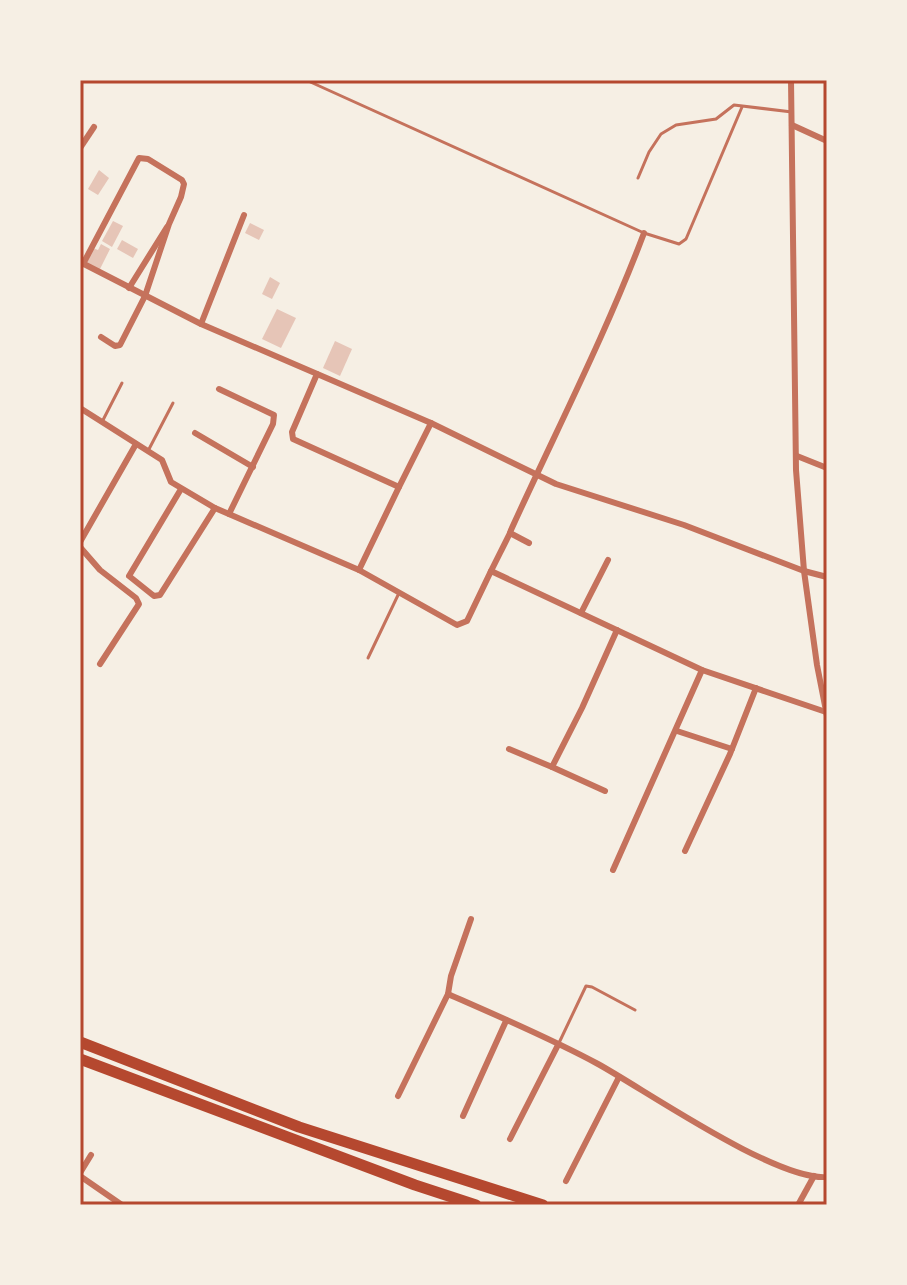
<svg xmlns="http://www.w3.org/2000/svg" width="907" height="1285" font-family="Manrope,sans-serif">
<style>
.building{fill:#e6c5b7}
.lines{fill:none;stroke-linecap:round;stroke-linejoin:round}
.service{stroke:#c5725c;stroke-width:3}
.minor{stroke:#c5725c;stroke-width:6}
.motorway{stroke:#b5482f;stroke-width:11}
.neatline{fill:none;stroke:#b5482f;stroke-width:3}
</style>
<rect width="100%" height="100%" fill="#f6efe4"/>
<!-- building -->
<g class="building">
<polygon points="99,170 109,178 98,195 88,189"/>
<polygon points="113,221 123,226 112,247 102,241"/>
<polygon points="250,223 264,230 259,240 245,233"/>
<polygon points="122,240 138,249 133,258 117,249"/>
<polygon points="101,244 110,249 99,271 86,265 93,248 98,250"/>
<polygon points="270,277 280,283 272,299 262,294"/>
<polygon points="277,309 296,318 281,348 262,339"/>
<polygon points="335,341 352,349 340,376 323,368"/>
</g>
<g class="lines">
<!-- service -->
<g class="service">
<polyline points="306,80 644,233 679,244 686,239 742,107"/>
<polyline points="638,178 649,152 661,134 676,125 716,119 734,105 792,112"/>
<polyline points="102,422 122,383"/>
<polyline points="148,451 173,403"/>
<polyline points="368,658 399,593"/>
<polyline points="558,1045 586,986 592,987 635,1010"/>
</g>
<!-- minor -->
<g class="minor">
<polyline points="791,80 796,470 804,571 817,665 827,716"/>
<polyline points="792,125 827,141"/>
<polyline points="80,148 94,127"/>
<polyline points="80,262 201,324 431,423 556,484 684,525 804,571 827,577"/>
<polyline points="83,264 139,158 148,159 182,180 184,184 181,197 169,224 145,296 120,345 115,346 101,337"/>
<polyline points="129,288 167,227"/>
<polyline points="201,324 244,215"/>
<polyline points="317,374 292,432 293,439 399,487 359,570"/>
<polyline points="219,389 274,415 273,424 229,514"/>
<polyline points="80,408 162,460 171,482 215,508"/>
<polyline points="195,433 253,467"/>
<polyline points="797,456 827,468"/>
<polyline points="399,487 431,423"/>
<polyline points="181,489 129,576 154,596 160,595 215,508 359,570 457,625 467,621 491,571 702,670 826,712"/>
<polyline points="80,542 136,444"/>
<path d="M 529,543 L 510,533 L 511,530 C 556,431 606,334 644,233"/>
<polyline points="80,547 100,570 136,598 139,604 100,664"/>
<polyline points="491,571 510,533"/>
<polyline points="581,613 608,560"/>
<polyline points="677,731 732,749"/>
<polyline points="509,749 552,767"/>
<polyline points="605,791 552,767 582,708 617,630"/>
<polyline points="685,851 730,754 756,688"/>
<polyline points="613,870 702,670"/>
<polyline points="448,994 451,976 471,919"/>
<path d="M 398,1096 L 448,994 C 498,1016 550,1038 598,1064 C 647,1091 776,1181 827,1177"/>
<polyline points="463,1116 506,1021"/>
<polyline points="510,1139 558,1045"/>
<polyline points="80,1173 91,1155"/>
<polyline points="80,1176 122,1205"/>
<polyline points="566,1181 619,1077"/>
<polyline points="798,1205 814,1176"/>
</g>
<!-- motorway -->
<g class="motorway">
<polyline points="80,1042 299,1127 543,1205"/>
<polyline points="80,1059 415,1185 476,1205"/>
</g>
</g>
<!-- border -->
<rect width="907" height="1285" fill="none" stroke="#f6efe4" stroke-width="164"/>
<rect x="82" y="82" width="743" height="1121" class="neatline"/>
</svg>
